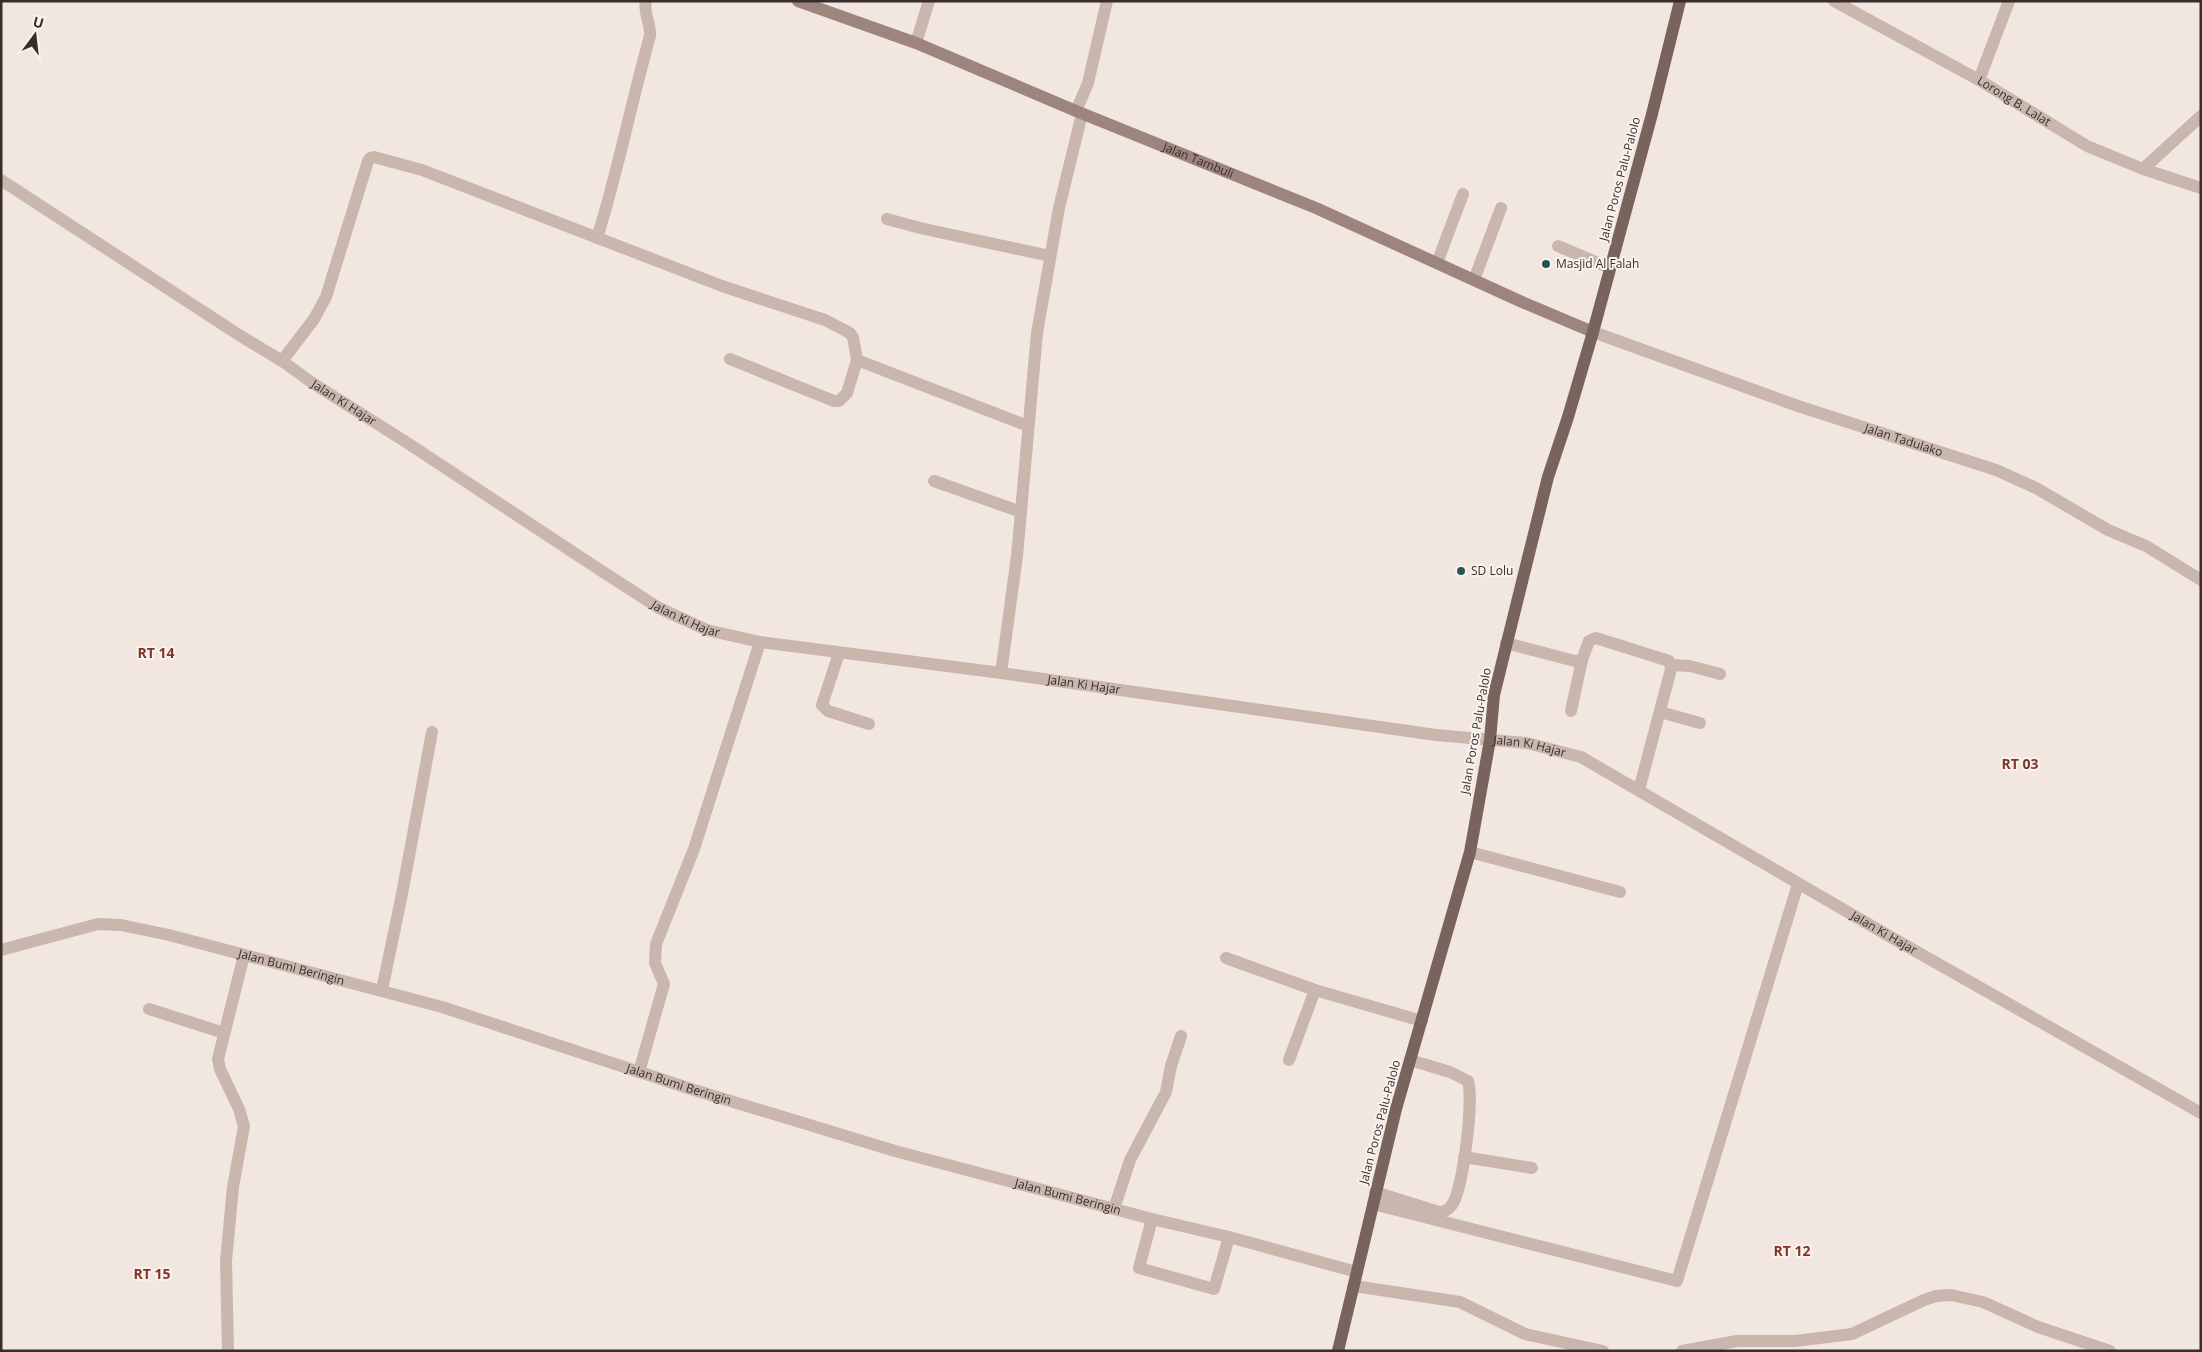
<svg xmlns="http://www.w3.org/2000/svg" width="2202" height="1352" font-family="'Open Sans',sans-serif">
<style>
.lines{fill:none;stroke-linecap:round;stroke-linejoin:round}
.street{stroke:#c9b6ad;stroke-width:12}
.secondary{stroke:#9d857e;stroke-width:12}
.primary{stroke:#79635d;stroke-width:12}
.poi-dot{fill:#235754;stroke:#f9f2ed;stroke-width:2}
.labels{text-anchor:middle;stroke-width:4;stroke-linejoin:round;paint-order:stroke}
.street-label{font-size:12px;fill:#382d2b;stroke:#f9f2ed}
.poi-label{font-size:12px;fill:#382d2b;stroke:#f9f2ed;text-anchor:start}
.neighbourhood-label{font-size:14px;font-weight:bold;fill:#823329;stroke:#f9f2ed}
</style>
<rect width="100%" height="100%" fill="#f2e7e0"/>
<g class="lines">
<!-- street -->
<g class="street">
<path id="s1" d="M 1834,1 L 1979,80 L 2087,146 L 2143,169 L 2201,188"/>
<polyline points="916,43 929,1"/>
<polyline points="1979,80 2009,1"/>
<polyline points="1076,111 1088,83 1107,1"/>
<polyline points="2143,169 2201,116"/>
<path id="s2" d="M 1,180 L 239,335 L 282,361 L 314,384 L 406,442 L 600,570 L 659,608 L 707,630 L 760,642 L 1001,673 L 1436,735 L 1527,743 L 1581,757 L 1889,936 L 2201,1113"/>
<polyline points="887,219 920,228 1050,256"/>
<path d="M 597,238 C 618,172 631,103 650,36 C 651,23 643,14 646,1"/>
<polyline points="1558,246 1610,268"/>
<polyline points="1437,263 1463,194"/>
<polyline points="1474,280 1501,208"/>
<path id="s3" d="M 1593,332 L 1798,406 L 1996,470 L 2036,488 L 2108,530 L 2146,546 L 2201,580"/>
<polyline points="730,359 834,401 839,401 847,393 857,360"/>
<polyline points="282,361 314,319 326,297 368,161 370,158 374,157 422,170 722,286 825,320 850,333 853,337 857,360 1028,426"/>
<polyline points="934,481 1021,512"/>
<polyline points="1506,643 1575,661 1582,660 1589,641 1596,638 1669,661 1671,669 1639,790"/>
<polyline points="839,653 822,705 828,711 869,724"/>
<polyline points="1671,665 1690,666 1720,674"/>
<polyline points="1001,673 1017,556 1037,333 1059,208 1082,114"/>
<polyline points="1571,711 1582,660"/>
<polyline points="1660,712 1700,723"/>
<polyline points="1470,852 1620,892"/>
<path id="s4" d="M 1,950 L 98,924 L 121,925 L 169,935 L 442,1007 L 691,1089 L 895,1151 L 1152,1219 L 1229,1237 L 1357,1272"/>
<polyline points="1226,958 1315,990 1422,1021"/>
<polyline points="382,990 402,894 432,732"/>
<polyline points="149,1009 224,1033"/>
<polyline points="1289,1060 1315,990"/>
<polyline points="639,1072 664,984 655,963 656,944 694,849 760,642"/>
<polyline points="1464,1157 1532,1168"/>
<path d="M 1375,1192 L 1439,1212 C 1444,1212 1449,1209 1452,1205 C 1463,1190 1474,1099 1468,1081 L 1450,1072 L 1410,1060"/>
<polyline points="1373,1204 1677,1281 1798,884"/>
<polyline points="1114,1209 1130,1160 1166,1092 1171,1066 1181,1036"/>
<polyline points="1152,1219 1139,1268 1214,1289 1229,1237"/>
<polyline points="1354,1286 1460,1302 1525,1334 1603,1351"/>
<polyline points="228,1351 226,1261 233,1187 244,1126 239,1109 220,1069 218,1059 244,955"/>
<polyline points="1682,1351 1737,1341 1795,1341 1852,1334 1924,1300 1936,1296 1951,1295 1983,1302 2038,1327 2110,1351"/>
</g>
<!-- secondary -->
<path class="secondary" id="s5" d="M 798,1 L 916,43 L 1076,111 L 1316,208 L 1522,302 L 1593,332"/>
<!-- primary -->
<polyline class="primary" points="1338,1351 1396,1109 1470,852 1490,740 1494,695 1548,477 1568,417 1593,332 1652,114 1680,1"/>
</g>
<!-- markers -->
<g class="poi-dot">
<circle cx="1546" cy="264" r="5"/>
<circle cx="1461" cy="571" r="5"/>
</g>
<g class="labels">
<!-- street labels -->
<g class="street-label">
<text dy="4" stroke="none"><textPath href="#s1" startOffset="206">Lorong B. Lalat</textPath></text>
<text dy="4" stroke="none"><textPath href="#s5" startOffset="431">Jalan Tambuli</textPath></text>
<text transform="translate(1620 179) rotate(-75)" y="4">Jalan Poros Palu-Palolo</text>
<text dy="4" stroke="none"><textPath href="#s2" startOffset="409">Jalan Ki Hajar</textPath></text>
<text dy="4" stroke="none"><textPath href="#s3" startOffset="329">Jalan Tadulako</textPath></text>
<text dy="4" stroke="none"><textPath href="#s2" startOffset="814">Jalan Ki Hajar</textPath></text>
<text dy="4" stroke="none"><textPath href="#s2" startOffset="1219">Jalan Ki Hajar</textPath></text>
<text transform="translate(1476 731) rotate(-80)" y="4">Jalan Poros Palu-Palolo</text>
<text dy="4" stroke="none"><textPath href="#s2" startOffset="1669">Jalan Ki Hajar</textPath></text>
<text dy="4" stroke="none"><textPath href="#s2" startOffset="2072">Jalan Ki Hajar</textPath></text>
<text dy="4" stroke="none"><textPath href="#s4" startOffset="299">Jalan Bumi Beringin</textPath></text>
<text dy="4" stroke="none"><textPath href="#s4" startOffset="704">Jalan Bumi Beringin</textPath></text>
<text transform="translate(1380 1122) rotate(-75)" y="4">Jalan Poros Palu-Palolo</text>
<text dy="4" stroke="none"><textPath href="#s4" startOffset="1109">Jalan Bumi Beringin</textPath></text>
</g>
<!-- poi labels -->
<g class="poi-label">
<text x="1556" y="268">Masjid Al Falah</text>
<text x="1471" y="575">SD Lolu</text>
</g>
<!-- neighbourhood labels -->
<g class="neighbourhood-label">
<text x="156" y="658">RT 14</text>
<text x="2020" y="769">RT 03</text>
<text x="1792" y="1256">RT 12</text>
<text x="152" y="1279">RT 15</text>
</g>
</g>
<!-- border -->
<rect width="2202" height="1352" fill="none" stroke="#382d2b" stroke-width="5"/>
<!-- north arrow -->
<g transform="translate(35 35) rotate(15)" stroke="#f9f2ed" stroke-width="4" paint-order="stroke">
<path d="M0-4L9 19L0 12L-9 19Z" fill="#382d2b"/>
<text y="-8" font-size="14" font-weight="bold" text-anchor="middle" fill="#382d2b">U</text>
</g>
</svg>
